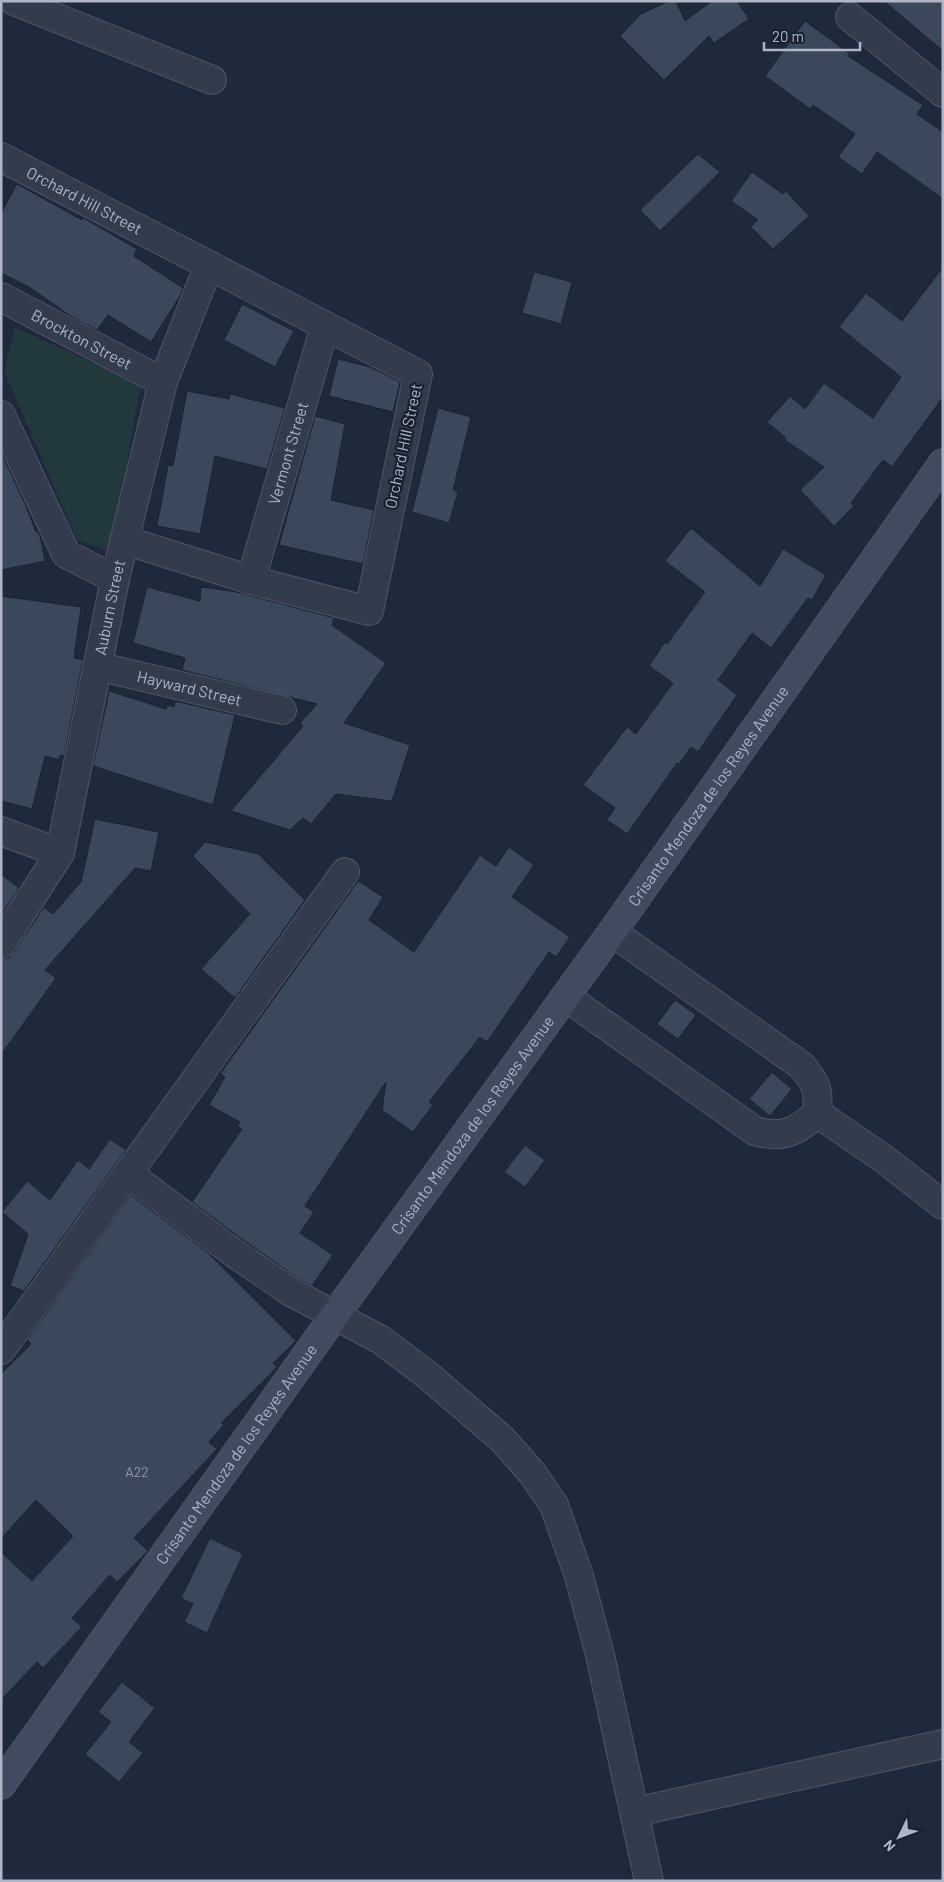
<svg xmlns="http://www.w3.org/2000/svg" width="944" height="1882" font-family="Barlow,sans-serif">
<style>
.green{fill:#21383d}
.building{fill:#3b475b;stroke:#1b2333}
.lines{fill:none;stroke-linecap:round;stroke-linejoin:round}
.street-casing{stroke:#4e5667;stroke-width:30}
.secondary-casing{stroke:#4e5667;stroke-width:30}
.street{stroke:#333c4c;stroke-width:28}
.secondary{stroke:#414a5f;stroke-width:28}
.labels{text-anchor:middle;stroke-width:4.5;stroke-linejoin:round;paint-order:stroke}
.number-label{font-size:14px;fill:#919aad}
.street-label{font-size:16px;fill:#aeb6c8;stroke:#192131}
</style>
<rect width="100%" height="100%" fill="#1f293c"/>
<!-- green -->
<polygon class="green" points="15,327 141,385 111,552 77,540 4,371"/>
<!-- building -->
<g class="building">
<polygon points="669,1 676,1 685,21 712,1 737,1 749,19 714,43 709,36 664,80 620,36 641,14"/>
<polygon points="884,1 943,1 943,51"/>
<polygon points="805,21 850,54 848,56 923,105 917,114 943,132 943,199 877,152 862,174 838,157 855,134 813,105 810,109 765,76"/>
<polygon points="698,154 720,172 660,231 640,210"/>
<polygon points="752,172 783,194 786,191 809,216 773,249 751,227 758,220 731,201"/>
<polygon points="17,184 82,220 83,217 87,220 137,249 134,256 183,288 180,296 151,342 108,315 97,330 72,317 29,287 1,273 1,213"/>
<polygon points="943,267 943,397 892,467 883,460 851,503 854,506 834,526 800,490 824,467 785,440 786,438 767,422 790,396 805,409 824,383 873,418 901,377 839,327 866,293 902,321"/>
<polygon points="534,272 572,282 561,324 522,313"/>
<polygon points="242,304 294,331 275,367 224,340"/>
<polygon points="338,359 370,367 400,382 393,412 329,396"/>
<polygon points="187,391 229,399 230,394 285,408 267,469 215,456 200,534 157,526 168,465 173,466"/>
<polygon points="438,408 471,417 453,490 458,492 449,523 412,512"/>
<polygon points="315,416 345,424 331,500 374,510 363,564 279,545"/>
<polygon points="1,452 26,506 36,532 38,532 40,536 45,561 1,570"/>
<polygon points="691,528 760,586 783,549 826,575 812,600 808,598 771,648 752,633 718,680 737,695 698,752 691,747 679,764 677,763 627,834 607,820 615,808 583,785 627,727 636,734 673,683 649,666 665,642 667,644 705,592 665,561"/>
<polygon points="147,587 200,601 201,587 237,592 334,618 332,625 386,663 344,723 410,745 392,801 336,794 311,824 303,818 290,830 231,811 303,726 300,723 317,704 182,670 185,658 133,643"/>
<polygon points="1,596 81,607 74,658 83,660 64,756 60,755 59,760 45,756 32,809 1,801"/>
<polygon points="109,691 166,709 167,705 174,707 175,701 235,715 213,805 93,766"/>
<polygon points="95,819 159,832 151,871 135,868 45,970 56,978 1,1055 1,959 9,958 14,952 44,907 53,914 81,882"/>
<polygon points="205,842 258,854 305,900 235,998 201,969 250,914 193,856"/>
<polygon points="509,847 534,865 512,897 570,937 556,957 549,952 487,1042 480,1037 429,1102 433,1105 413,1132 382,1110 386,1082 305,1206 314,1212 300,1233 333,1255 312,1286 299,1279 243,1240 192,1202 242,1129 237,1127 240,1122 209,1105 225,1077 220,1074 358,881 383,897 369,920 414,952 480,855 496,866"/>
<polygon points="1,874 19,888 1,915"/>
<polygon points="675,1000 696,1015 678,1039 657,1024"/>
<polygon points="772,1072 792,1089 770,1116 749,1099"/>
<polygon points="110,1139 126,1150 24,1291 10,1286 28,1234 2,1212 27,1181 50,1200 78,1160 89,1169"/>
<polygon points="525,1145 545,1160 525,1187 504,1172"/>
<polygon points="131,1195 207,1252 296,1341 273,1363 277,1367 221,1423 224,1425 209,1442 217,1449 134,1538 148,1551 117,1582 110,1575 72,1618 82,1627 43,1668 37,1662 1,1700 1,1552 32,1581 73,1536 36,1500 1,1539 1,1374 31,1344 27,1340"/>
<polygon points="210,1538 243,1554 207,1633 184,1622 193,1604 181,1598"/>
<polygon points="122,1682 155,1708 129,1742 143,1753 119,1782 85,1754 111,1722 98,1712"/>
</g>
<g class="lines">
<defs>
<g id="street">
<polyline points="14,1 212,80"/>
<polyline points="850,17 943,93"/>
<path id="s1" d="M 1,157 L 418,374 L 369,611 L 251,580 L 124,540"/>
<path id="s2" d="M 1,297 L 163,382"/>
<polyline points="1,415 66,554 115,579"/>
<path id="s3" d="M 251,580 L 325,326"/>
<path id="s4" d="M 97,666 L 282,710"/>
<polyline points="1,831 60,853"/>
<path id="s5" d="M 1,944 L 60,853 L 115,579 L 163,382 L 209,265"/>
<path d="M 566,997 L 755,1131 C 782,1139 797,1132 817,1113 C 819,1090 817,1084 802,1066 L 612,932"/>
<polyline points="817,1113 884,1159 943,1205"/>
<polyline points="129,1174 234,1253 291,1292 381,1340 426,1374 502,1439 532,1473 554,1505 579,1576 600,1655 649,1881"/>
<polyline points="1,1350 345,872"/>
<polyline points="635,1812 943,1744"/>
</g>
<g id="secondary">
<path id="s6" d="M 1,1785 L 335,1315 L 612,932 L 943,463"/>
</g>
</defs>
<!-- street casing -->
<use href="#street" class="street-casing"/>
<!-- secondary casing -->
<use href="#secondary" class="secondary-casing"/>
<!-- street -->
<use href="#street" class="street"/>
<!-- secondary -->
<use href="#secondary" class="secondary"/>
</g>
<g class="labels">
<!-- number labels -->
<g class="number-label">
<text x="137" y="1477">A22</text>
</g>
<!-- street labels -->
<g class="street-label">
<text dy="6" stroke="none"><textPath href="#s1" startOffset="94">Orchard Hill Street</textPath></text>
<text dy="6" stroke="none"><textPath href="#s2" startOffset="91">Brockton Street</textPath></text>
<text transform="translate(403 446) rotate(-78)" y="6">Orchard Hill Street</text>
<text dy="6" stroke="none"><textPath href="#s3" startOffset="132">Vermont Street</textPath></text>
<text dy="6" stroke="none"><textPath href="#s5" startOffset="359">Auburn Street</textPath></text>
<text dy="6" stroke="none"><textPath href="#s4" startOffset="95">Hayward Street</textPath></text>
<text dy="6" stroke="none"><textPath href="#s6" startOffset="1216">Crisanto Mendoza de los Reyes Avenue</textPath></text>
<text dy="6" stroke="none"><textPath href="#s6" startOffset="811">Crisanto Mendoza de los Reyes Avenue</textPath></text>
<text dy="6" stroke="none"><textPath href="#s6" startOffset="406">Crisanto Mendoza de los Reyes Avenue</textPath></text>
</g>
</g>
<!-- border -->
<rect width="944" height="1882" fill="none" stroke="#aeb6c8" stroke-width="5"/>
<!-- north arrow -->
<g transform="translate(899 1837) rotate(228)" stroke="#192131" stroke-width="4" paint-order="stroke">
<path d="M0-4L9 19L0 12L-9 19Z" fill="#aeb6c8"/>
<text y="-8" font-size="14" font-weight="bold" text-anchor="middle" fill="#aeb6c8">N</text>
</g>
<!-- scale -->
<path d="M764 42v8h96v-8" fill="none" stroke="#aeb6c8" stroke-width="2.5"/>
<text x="772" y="42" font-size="15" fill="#aeb6c8" stroke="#192131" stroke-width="4" paint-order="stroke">20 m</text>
</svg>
